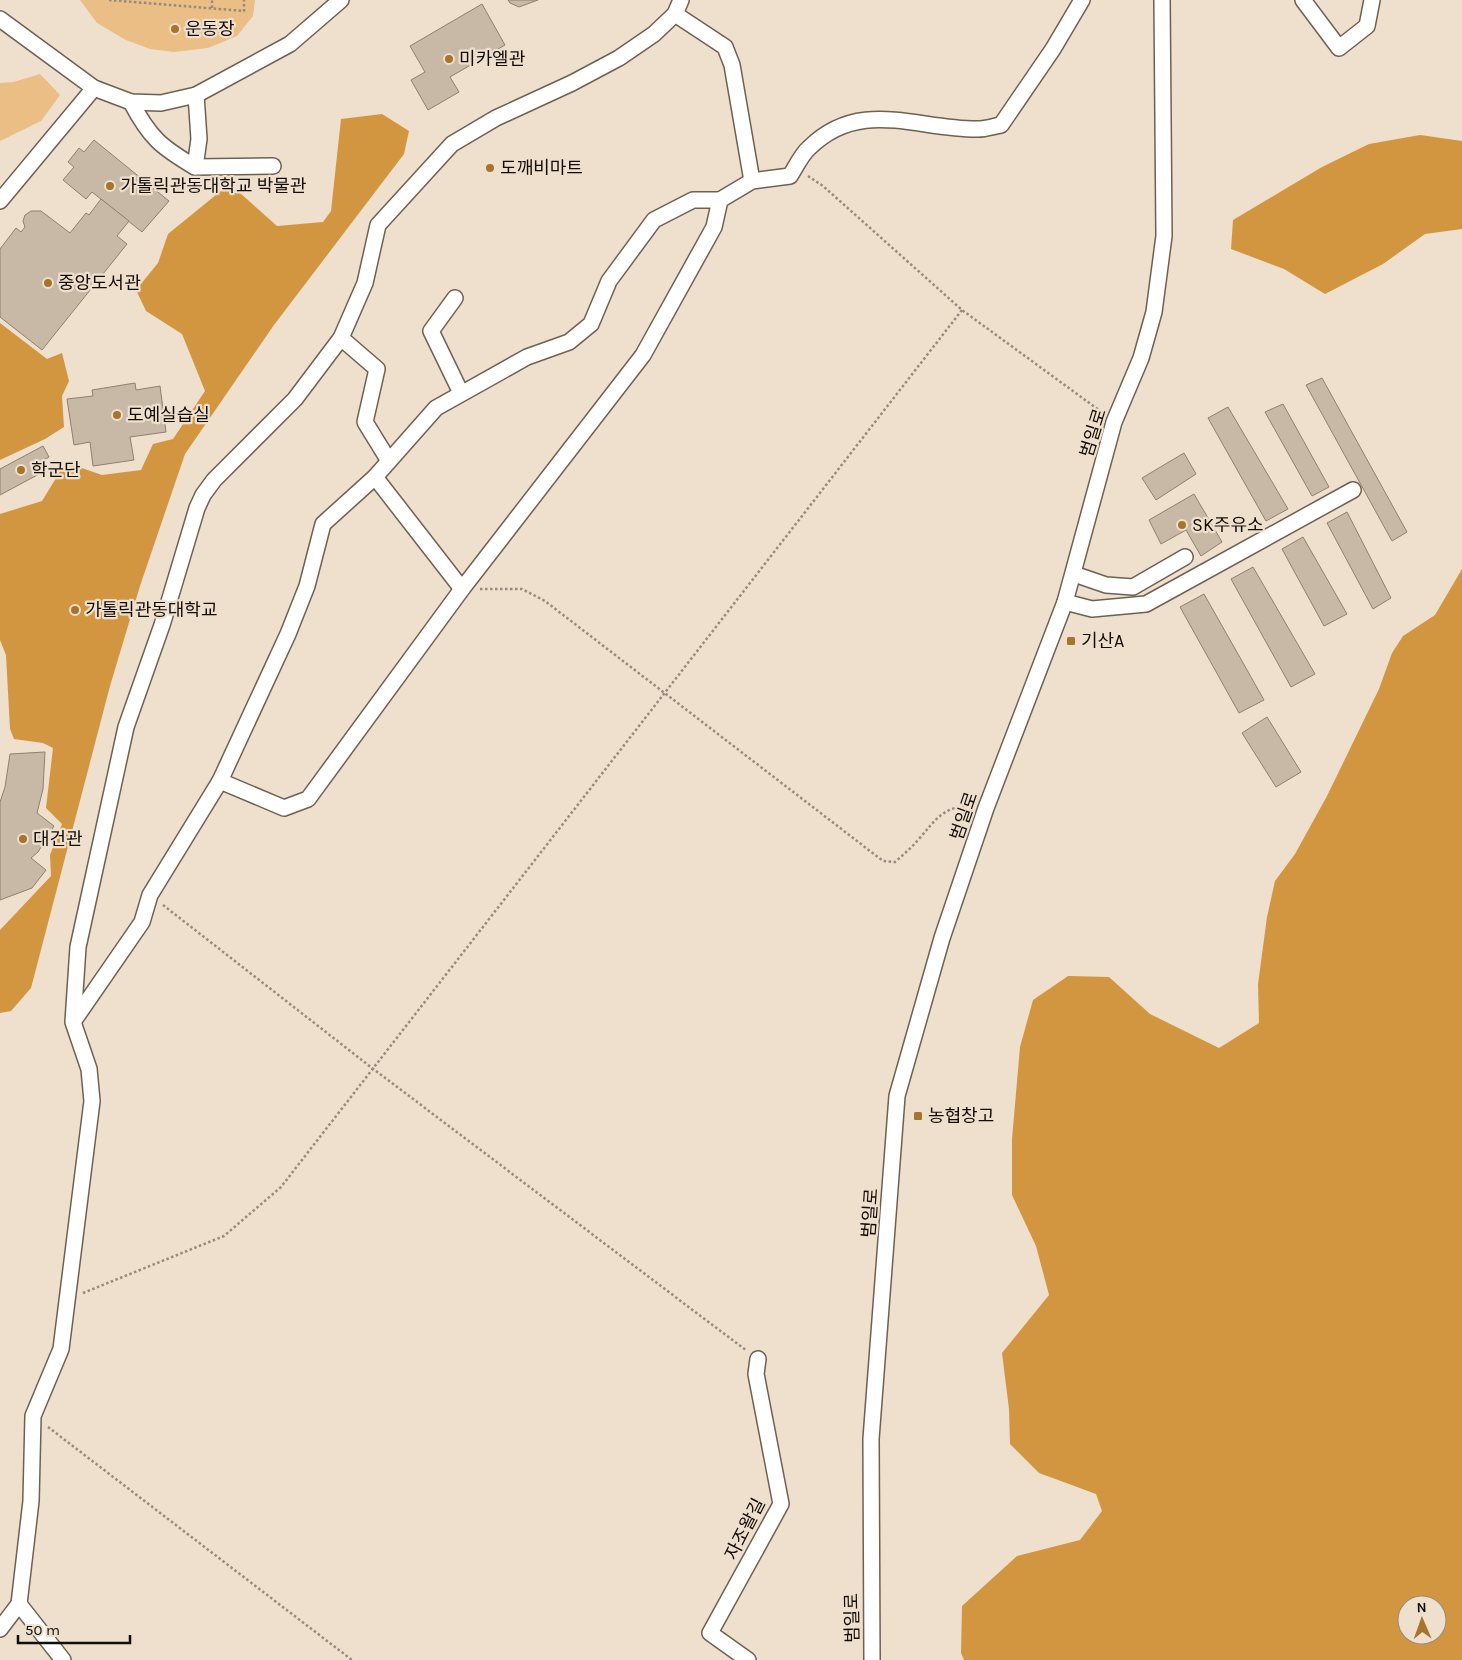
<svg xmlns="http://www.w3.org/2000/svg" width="1462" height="1660" font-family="Karla,'Noto Sans KR',sans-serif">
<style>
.green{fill:#eabe85}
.forest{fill:#d39640;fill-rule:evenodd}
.building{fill:#c8b9a7;stroke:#8e806f}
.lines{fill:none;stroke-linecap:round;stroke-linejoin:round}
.minor-casing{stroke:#6e6151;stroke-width:18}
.path{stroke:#958a7d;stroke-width:2.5;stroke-dasharray:2.5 2.5;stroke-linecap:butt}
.minor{stroke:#fff;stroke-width:15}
.poi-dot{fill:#a6742a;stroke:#efdfcd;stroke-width:2}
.labels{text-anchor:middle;stroke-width:4.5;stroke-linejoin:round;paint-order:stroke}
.poi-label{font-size:18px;fill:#120d07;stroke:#efdfcd;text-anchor:start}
.street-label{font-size:18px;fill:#120d07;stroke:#efdfcd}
</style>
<rect width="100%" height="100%" fill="#efdfcd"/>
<!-- green -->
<g class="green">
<polygon points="80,0 255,0 253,16 237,36 208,48 174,52 150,49 126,40 97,23"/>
<polygon points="40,74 60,95 41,121 0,141 0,83 14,82"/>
</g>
<!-- forest -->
<g class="forest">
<polygon points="382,114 409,131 404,154 274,325 185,454 140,586 110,686 31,988 11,1011 0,1013 0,930 51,876 50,855 62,824 46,808 53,748 43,743 14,739 10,729 6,655 0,640 0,514 42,501 61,470 73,465 102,475 141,470 153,444 173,439 205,391 182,334 146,311 136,290 158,263 168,234 222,190 239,192 277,226 323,222 331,211 341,119"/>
<polygon points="1420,135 1462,141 1462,229 1425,234 1383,264 1325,294 1284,269 1231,249 1233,220 1322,167 1369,144"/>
<polygon points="0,323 47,359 62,353 69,381 62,396 64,427 45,439 0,460"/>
<path d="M 1462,569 L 1462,1660 L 964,1660 L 961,1653 L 962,1606 L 1017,1556 L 1080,1540 L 1102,1511 L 1096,1494 L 1039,1473 L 1010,1444 L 1009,1409 L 1002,1353 L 1049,1295 L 1036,1246 L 1012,1195 L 1012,1139 L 1020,1047 L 1033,1000 L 1068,976 L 1109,977 L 1150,1014 L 1219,1048 L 1259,1023 L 1258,984 L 1267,917 L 1275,881 L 1295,854 L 1327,796 L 1379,689 L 1392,653 L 1403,636 L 1435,615 ZM 1407,1605 L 1437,1605 L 1437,1635 L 1407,1635 Z"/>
</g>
<!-- building -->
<g class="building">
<polygon points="508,0 538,0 519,7 510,3"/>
<polygon points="482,4 505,45 450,77 459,92 428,110 411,80 425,72 410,46"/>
<polygon points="94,140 169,201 142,232 92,192 86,199 63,180 74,167 68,162 79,148 84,152"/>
<polygon points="101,199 129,221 117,236 127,244 42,350 0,317 0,249 16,228 21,232 25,227 23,221 25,215 31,211 41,211 70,233 86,213 89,215"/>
<polygon points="1322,378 1407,532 1392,541 1306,385"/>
<polygon points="135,383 136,390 160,386 166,432 130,437 134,460 93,466 90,442 74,445 67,399 93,396 92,390"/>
<polygon points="1283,404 1329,487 1312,496 1265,412"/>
<polygon points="1228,407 1288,509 1266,521 1208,418"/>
<polygon points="43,446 49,457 38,463 43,472 0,495 0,469"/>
<polygon points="1184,453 1196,474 1156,500 1142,478"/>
<polygon points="1194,494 1222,542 1201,556 1186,530 1161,544 1149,520"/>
<polygon points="1347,512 1391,598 1373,609 1327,523"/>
<polygon points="1303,537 1347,614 1324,626 1282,549"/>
<polygon points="1253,567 1315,674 1291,687 1231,579"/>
<polygon points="1204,594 1264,700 1239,713 1180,607"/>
<polygon points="1267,717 1301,772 1276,787 1242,733"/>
<polygon points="45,752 43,789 37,813 54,826 38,852 31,858 46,870 32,888 0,900 0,802 5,787 10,754"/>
</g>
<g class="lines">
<defs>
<g id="minor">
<polyline points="1303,0 1339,48 1367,26 1372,0"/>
<polyline points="675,14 725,47 732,65 752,181"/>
<polyline points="0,19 94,88 131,102 161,103 196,95 290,44 341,0"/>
<path d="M 131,102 C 150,138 161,147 195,167 L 199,139 L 196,95"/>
<polyline points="195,167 273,166"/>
<polyline points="0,201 94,88"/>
<polyline points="455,298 431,331 461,393"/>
<polyline points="341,338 377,369 365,422 389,461"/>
<polyline points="375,477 462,589"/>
<polyline points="1074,574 1106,585 1133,587 1185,557"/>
<polyline points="1065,602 1092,609 1146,604 1353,490"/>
<polyline points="220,781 288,634 307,586 323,524 375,477 436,408 527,357 569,342 591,324 609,281 654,220 693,200 720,200"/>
<path d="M 75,1019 L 142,922 L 150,895 L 220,781 L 284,808 L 308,799 L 462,589 L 643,355 L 714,227 L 720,200 L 752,181 L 790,176 C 796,167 801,155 809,148 C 860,97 918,130 978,129 C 986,129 994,126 1001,125 L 1053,49 L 1082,0"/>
<polyline points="0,1629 19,1604"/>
<polyline points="63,1660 19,1604 31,1501 33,1416 61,1349 92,1101 89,1069 73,1022 78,947 126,727 162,625 197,508 203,495 214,480 295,399 341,338 365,283 378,225 452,144 496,118 572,83 619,58 654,34 675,14 681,0"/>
<polyline points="748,1660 710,1633 781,1504 756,1374 758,1359"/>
<polyline points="872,1660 871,1439 897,1096 942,938 986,808 1065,602 1114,422 1141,358 1154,312 1164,236 1162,0"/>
</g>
</defs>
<!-- minor casing -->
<use href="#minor" class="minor-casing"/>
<!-- path -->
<g class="path">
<polyline points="109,0 244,11 244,0"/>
<polyline points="212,8 212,0"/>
<polyline points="808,176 823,186 962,310 1103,413"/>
<path d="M 480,589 L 522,589 L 545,601 L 883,861 L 895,862 C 903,855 911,848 918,840 C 935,821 944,804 972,807"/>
<polyline points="163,905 372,1068 747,1351"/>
<polyline points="83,1293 224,1236 281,1187 962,310"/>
<polyline points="48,1427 352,1660"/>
</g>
<!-- minor -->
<use href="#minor" class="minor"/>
</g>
<!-- markers -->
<g class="poi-dot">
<circle cx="175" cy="29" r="5"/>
<circle cx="449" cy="59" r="5"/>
<circle cx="490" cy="168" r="5"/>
<circle cx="110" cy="186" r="5"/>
<circle cx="48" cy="283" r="5"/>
<circle cx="117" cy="415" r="5"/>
<circle cx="21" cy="470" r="5"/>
<circle cx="1182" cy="525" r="5"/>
<circle cx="75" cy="610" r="5"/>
<rect x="1066" y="636" width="10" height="10" rx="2.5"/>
<circle cx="23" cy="839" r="5"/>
<rect x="913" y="1111" width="10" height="10" rx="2.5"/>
</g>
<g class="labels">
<!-- poi labels -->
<g class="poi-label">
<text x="185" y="35">운동장</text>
<text x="459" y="65">미카엘관</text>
<text x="500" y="174">도깨비마트</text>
<text x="120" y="192">가톨릭관동대학교 박물관</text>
<text x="58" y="289">중앙도서관</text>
<text x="127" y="421">도예실습실</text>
<text x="31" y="476">학군단</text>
<text x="1192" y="531">SK주유소</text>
<text x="85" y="616">가톨릭관동대학교</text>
<text x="1081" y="647">기산A</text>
<text x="33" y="845">대건관</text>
<text x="928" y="1122">농협창고</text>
</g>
<!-- street labels -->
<g class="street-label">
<text transform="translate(1093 433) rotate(-73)" y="6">범일로</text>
<text transform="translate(964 816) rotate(-71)" y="6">범일로</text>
<text transform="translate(870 1213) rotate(-86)" y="6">범일로</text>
<text transform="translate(745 1529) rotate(-63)" y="6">자조왈길</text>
<text transform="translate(852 1618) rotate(-91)" y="6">범일로</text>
</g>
</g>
<!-- north arrow -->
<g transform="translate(1422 1620) rotate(358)"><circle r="24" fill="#efdfcd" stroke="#978b7e"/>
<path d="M0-4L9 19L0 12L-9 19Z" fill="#a6742a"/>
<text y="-8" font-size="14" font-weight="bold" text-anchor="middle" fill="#120d07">N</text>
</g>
<!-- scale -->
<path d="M18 1635v8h112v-8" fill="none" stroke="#120d07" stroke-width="2.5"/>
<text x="25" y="1635" font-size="15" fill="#120d07" stroke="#efdfcd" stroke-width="4" paint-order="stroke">50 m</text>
</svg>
